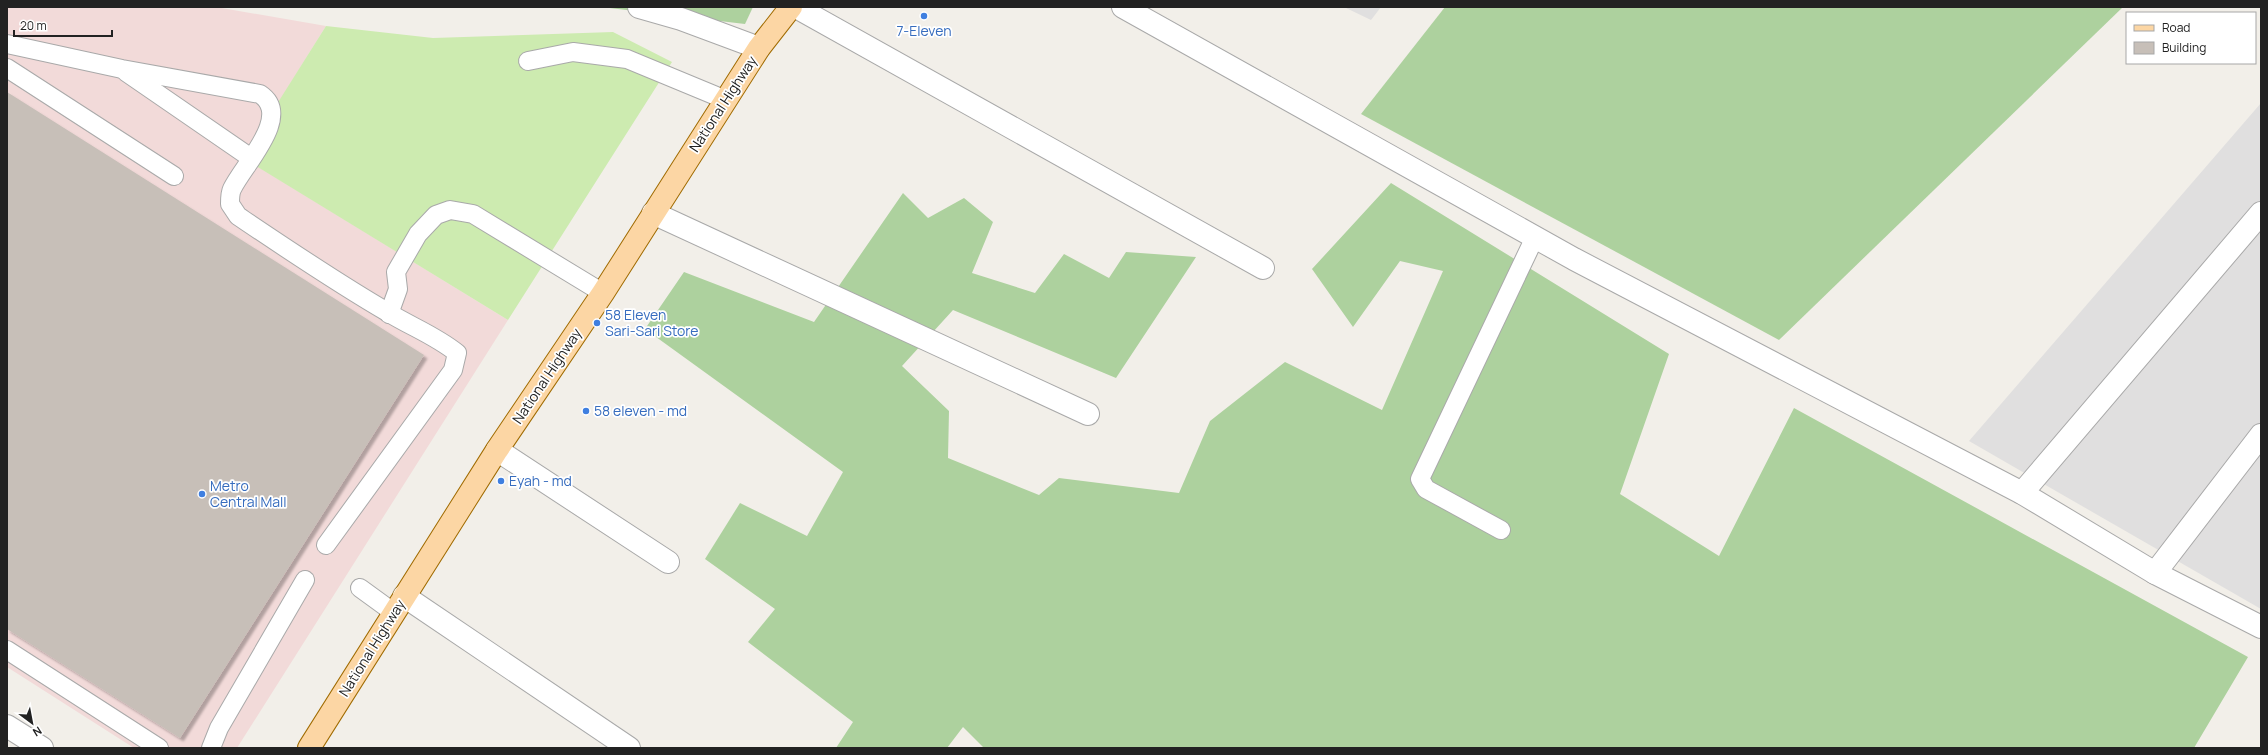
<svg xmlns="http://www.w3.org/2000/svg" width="2268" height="755" font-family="Manrope,sans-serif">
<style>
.residential{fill:#e0dfdf}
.commercial{fill:#f2dad9}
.grass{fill:#cdebb0}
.forest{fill:#add19e}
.building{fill:#c7bfb8;filter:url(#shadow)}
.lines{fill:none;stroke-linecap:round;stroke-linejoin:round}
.service-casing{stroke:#a9a9a9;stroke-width:20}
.minor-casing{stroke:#a9a9a9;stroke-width:24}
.primary-casing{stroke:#a06b00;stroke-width:24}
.service{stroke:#fff;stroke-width:18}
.minor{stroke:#fff;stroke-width:22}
.primary{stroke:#fcd6a4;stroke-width:22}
.shop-dot{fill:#3f7fe0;stroke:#fff;stroke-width:1.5}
.labels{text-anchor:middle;stroke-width:3.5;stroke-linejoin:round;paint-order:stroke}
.shop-label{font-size:14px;fill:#366cbe;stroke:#fff;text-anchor:start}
.street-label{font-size:14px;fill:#222;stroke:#fff}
</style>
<defs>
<filter id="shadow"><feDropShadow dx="3.5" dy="3.5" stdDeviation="1" flood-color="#0004"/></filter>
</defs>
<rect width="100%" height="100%" fill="#f2efe9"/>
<!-- residential -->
<g class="residential">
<polygon points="1344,7 1381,7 1371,20"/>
<polygon points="2261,103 2261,609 1969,441"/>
</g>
<!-- commercial -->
<polygon class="commercial" points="7,7 216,7 326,26 244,158 508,320 237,748 134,748 7,667"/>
<!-- grass -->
<polygon class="grass" points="326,26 433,38 613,32 672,62 508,320 243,158"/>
<!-- forest -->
<g class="forest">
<polygon points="601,7 753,7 745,24"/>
<polygon points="1445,7 2123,7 1779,340 1361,114"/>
<polygon points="1391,183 1669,354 1620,494 1719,556 1794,408 2248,657 2194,748 984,748 963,727 947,748 836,748 853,722 748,642 775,609 705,559 740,503 807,536 843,472 645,329 684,272 814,322 903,193 928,218 964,198 993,222 972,273 1035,293 1064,254 1109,278 1126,252 1196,257 1116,378 953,310 902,366 949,411 948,458 1039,495 1059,478 1179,493 1210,421 1285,362 1382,410 1443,271 1400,261 1353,327 1312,269"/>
</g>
<!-- building -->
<polygon class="building" points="7,92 424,355 180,738 7,629"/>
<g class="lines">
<defs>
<g id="service">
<path d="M 7,44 L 122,69 L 260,94 C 293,116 244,164 232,189 C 230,193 230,199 230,204 L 238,216 C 287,249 337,283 389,313 C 412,327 436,336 457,353 L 453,370 L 326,545"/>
<polyline points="528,61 573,52 627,59 726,100"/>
<polyline points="7,68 174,176"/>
<polyline points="126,72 251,158"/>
<polyline points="389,314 398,289 396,272 418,234 436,215 450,210 473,214 603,293"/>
<polyline points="1501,530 1426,489 1420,479 1535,237"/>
<polyline points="360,588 393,612"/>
<polyline points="7,650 159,748"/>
<polyline points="211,748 219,728 305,580"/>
</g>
<g id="minor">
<polyline points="639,7 681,19 759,48"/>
<polyline points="796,7 1263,268"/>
<polyline points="1123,7 1574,259 2022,493 2155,573 2261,627"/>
<polyline points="653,213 1088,414"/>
<polyline points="497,450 668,562"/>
<polyline points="2022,493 2261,213"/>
<polyline points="2155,573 2261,435"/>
<polyline points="404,596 629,748"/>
<polyline points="7,726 42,748"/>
</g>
<polyline id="primary" points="309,748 497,450 603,293 759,48 791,7"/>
</defs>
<!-- service casing -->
<use href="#service" class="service-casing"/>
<!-- minor casing -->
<use href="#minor" class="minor-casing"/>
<!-- primary casing -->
<use href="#primary" class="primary-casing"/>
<!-- service -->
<use href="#service" class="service"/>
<!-- minor -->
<use href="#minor" class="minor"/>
<!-- primary -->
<use href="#primary" class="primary"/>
</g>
<!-- markers -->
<g class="shop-dot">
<circle cx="924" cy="16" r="4"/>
<circle cx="597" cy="323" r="4"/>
<circle cx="586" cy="411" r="4"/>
<circle cx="501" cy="481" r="4"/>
<circle cx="202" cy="494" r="4"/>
</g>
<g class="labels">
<!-- shop labels -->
<g class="shop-label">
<text x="924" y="36" text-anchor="middle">7-Eleven</text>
<text x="605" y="320">58 Eleven<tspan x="605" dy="16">Sari-Sari Store</tspan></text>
<text x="594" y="416">58 eleven - md</text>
<text x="509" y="486">Eyah - md</text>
<text x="210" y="491">Metro<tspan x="210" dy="16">Central Mall</tspan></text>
</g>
<!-- street labels -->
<g class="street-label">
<text transform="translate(723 104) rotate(-57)" y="5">National Highway</text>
<text transform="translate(547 376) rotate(-56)" y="5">National Highway</text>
<text transform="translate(372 648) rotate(-58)" y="5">National Highway</text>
</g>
</g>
<!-- border -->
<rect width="2268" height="755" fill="none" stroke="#222222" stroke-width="16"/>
<!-- legend -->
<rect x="2126" y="12" width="130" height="52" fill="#ffffff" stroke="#a7a7a7"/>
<rect x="2134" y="25" width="20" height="6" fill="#fcd6a4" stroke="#a7a7a7"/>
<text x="2162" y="32" font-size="12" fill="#222222">Road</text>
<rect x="2134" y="42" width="20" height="12" fill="#c7bfb8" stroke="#a7a7a7"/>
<text x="2162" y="52" font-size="12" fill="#222222">Building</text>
<!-- north arrow -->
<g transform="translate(32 723) rotate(148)" stroke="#ffffff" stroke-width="3" paint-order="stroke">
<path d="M0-3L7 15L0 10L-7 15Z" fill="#222222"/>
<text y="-6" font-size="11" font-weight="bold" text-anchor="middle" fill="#222222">N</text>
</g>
<!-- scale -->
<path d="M14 30v6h98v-6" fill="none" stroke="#222222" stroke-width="2"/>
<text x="20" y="30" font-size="12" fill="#222222" stroke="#ffffff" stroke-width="3" paint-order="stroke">20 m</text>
</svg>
